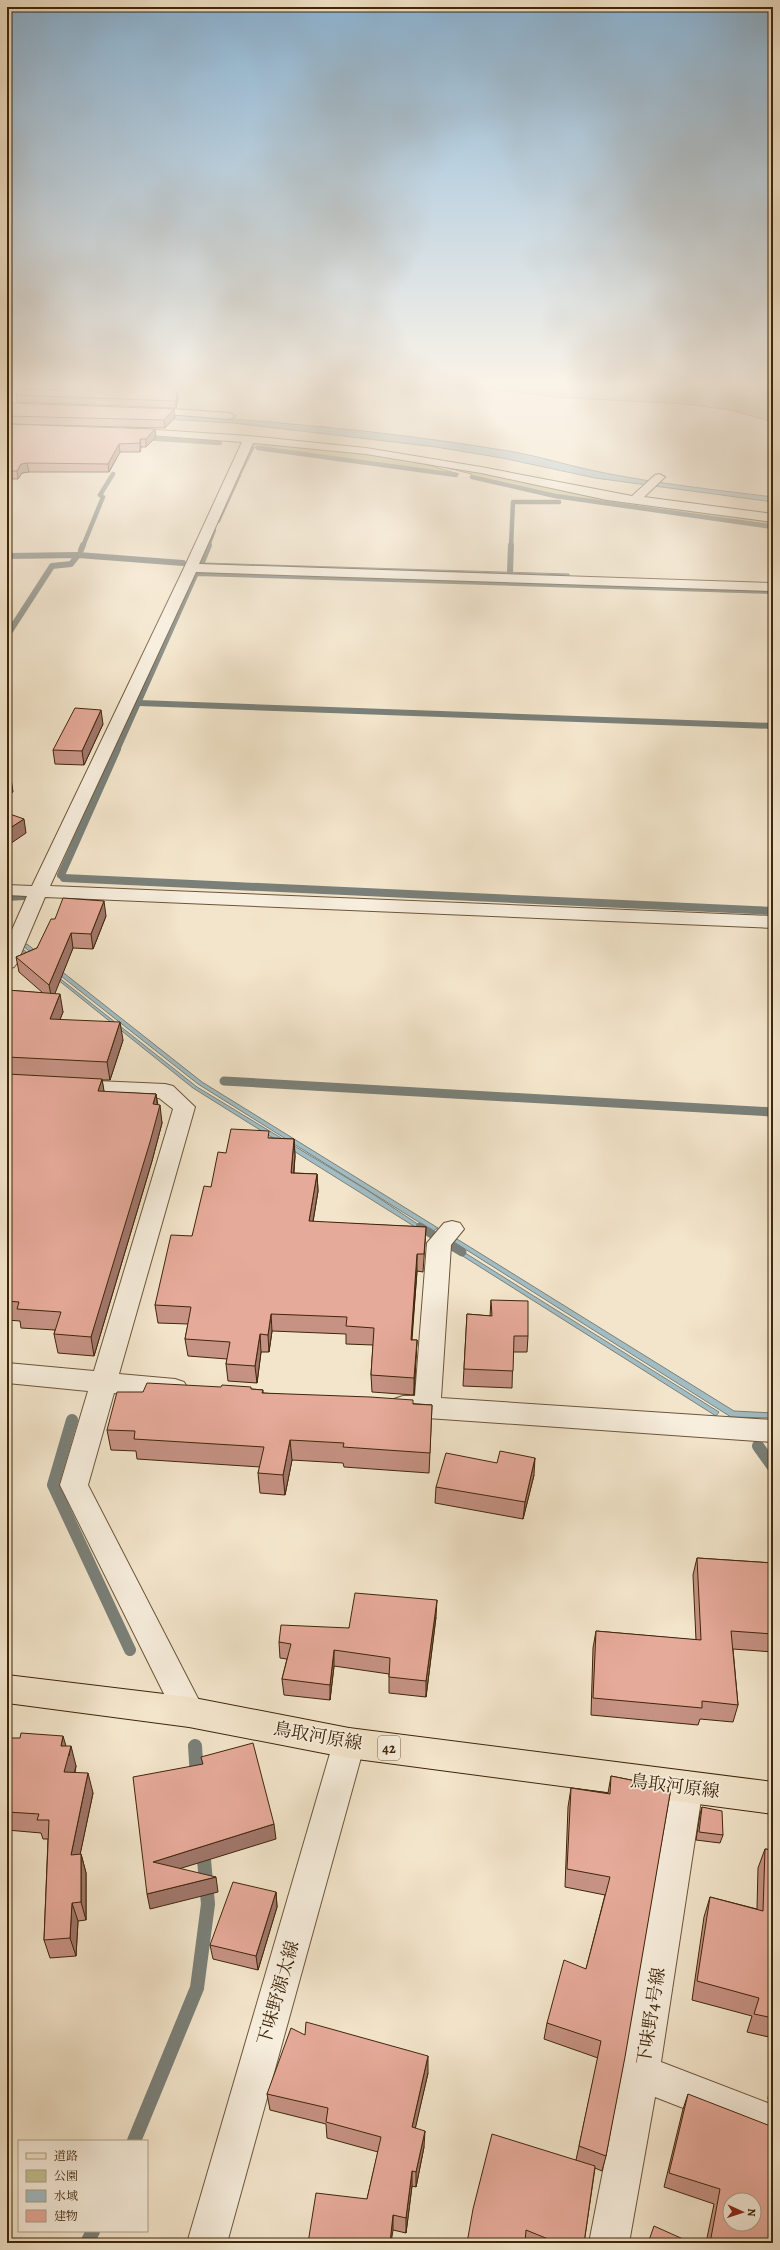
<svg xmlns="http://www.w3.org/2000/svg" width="780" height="2250" font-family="Alegreya,'Noto Serif JP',serif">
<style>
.green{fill:#c3c292;stroke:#81744e}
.water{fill:#a1bcc3;stroke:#7a8079}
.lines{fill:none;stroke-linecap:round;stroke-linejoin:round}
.stream-far5{stroke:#7a8079;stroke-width:4.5}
.stream-far4{stroke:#7a8079;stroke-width:6}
.stream-far3{stroke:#7a8079;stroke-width:8}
.stream-far2{stroke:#7a8079;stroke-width:9}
.stream-far1{stroke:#7a8079;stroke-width:12}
.stream{stroke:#7a8079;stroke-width:14}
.minor-casing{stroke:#6c563a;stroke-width:2}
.major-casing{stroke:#3f2609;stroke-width:2}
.minor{fill:#f7eedd;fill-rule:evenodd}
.major{fill:#f3e5cb;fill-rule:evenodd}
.wall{fill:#c69284;stroke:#3f2609}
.shaded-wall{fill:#a1776c;stroke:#3f2609}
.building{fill:#e6aa9a;stroke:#3f2609;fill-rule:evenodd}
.labels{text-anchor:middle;stroke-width:3.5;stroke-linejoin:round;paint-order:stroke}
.shield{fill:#f7eedd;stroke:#766249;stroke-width:1}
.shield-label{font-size:14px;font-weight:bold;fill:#3f2609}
.near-street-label{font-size:18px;fill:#3f2609;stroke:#f7eedd}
</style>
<rect width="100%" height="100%" fill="#f3e5cb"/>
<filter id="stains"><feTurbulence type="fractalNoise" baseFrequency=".005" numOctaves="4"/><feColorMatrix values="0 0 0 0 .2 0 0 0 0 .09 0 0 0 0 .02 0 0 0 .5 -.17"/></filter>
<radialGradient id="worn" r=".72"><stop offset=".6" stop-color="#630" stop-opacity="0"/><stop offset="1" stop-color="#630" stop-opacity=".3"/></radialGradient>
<!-- green -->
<g class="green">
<polygon points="452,383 773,383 773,422 731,410 684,404 554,397"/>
<polygon points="261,442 377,454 421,463 459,474 249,447 252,443"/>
<polygon points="418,461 773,520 773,525 555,495 471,476 472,474"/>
</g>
<!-- water -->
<g class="water">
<path d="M 142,413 C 260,420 379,430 496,449 C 533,454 568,466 605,473 C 660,484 717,490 773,497 L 773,502 L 595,478 L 502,458 L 436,447 L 233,423 L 165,419 Z"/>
<polygon points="203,563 569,574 569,575 203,564"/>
<polygon points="27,944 202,1082 438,1228 433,1231 198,1084 23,946"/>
<polygon points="24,950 197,1087 367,1190 431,1233 428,1235 193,1088 22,951"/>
<polygon points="457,1239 734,1411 773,1413 773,1418 731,1417 454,1242"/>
<polygon points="454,1246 719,1412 716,1416 450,1248"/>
</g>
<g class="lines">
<!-- stream-far5 -->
<g class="stream-far5">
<polyline points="143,438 220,443"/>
<polyline points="258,448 456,475"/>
<polyline points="240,472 252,448"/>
<polyline points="472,477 555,496 773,527"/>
<polyline points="218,521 239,475"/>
<polyline points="83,546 103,497 100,495 113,474"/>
<polyline points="208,546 214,530"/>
<polyline points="511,546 513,502 559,502"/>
</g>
<!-- stream-far4 -->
<g class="stream-far4">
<polyline points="81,550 83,545"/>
<polyline points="7,556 78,555 183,563"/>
<polyline points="202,562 209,545"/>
<polyline points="510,572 511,545"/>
<polyline points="10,631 52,566 71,564 78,555"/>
<polyline points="139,703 773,726"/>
<polyline points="117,750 196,573 773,591"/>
</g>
<!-- stream-far3 -->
<g class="stream-far3">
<polyline points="61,875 117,749"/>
<polyline points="64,878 773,911"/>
<polyline points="7,897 24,896"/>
</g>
<!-- stream-far2 -->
<g class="stream-far2">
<polyline points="224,1081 773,1112"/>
<polyline points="420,1227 462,1252"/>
</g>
<!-- stream-far1 -->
<g class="stream-far1">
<polyline points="72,1420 53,1485 130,1650"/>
<polyline points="758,1446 773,1467"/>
</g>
<!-- stream -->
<g class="stream">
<polyline points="195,1746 197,1777"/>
<polyline points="134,2141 197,1988 208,1904 203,1849"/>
<polyline points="87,2243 93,2231"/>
</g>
<defs>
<g id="minor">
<polygon points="7,382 15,382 7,388"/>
<polygon points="144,407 230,413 235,416 230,419 140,412 140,408"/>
<polygon points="126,428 249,436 366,448 481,467 632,496 655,475 659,474 665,477 644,497 773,514 773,522 607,500 481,473 366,454 253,443 199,564 773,583 773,591 196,572 50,886 773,916 773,928 45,897 17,963 14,967 7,969 7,941 27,896 7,895 7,885 32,886 184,568 242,442 122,433 121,431"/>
<polygon points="74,1080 165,1084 173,1086 195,1107 119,1374 175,1379 184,1382 188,1389 184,1396 175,1399 114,1393 88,1485 205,1712 200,1722 189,1727 178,1722 60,1485 88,1391 7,1383 7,1363 94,1371 173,1109 159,1098 66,1092 63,1087 66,1082"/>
<polygon points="452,1221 460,1223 464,1229 451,1245 441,1398 773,1420 773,1442 427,1418 403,1416 394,1413 390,1406 394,1399 403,1396 415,1396 427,1243 444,1223"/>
<polygon points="349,1728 360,1732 365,1743 227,2243 187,2243 333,1743 338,1732"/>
<polygon points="687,1771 699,1776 703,1787 661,2062 773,2105 773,2143 655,2097 629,2243 589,2243 622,2073 671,1787 675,1776"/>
</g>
<polygon id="major" points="7,1675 189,1697 349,1728 773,1782 773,1814 349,1758 189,1727 7,1703"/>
</defs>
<!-- minor casing -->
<use href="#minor" class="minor-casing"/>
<!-- major casing -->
<use href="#major" class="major-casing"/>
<!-- minor -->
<use href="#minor" class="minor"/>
<!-- major -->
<use href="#major" class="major"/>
</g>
<!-- wall -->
<g class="wall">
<polygon points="116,383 177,392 178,399 176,408 17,402 16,395 58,390 79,384"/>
<polygon points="7,407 175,417 165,428 7,424"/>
<polygon points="7,424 156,437 146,447 141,447 140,452 120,452 109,472 29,472 22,473 18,479 7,479"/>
<polygon points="103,724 84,765 55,764 53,750"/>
<polygon points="106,916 93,949 73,948 54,994 63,1012 60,1019 123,1040 110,1080 102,1080 104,1092 156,1094 158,1105 162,1123 152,1161 94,1356 58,1353 54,1334 55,1330 21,1328 20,1321 7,1320 7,990 43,993 19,972 16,957 37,948 55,919"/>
<polygon points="269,1138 294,1139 295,1156 294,1173 317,1174 318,1191 313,1222 426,1227 425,1244 423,1272 417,1271 412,1340 417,1340 416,1358 414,1395 372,1392 371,1375 373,1345 346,1344 346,1334 272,1331 269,1352 261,1352 257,1383 228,1381 226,1364 227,1359 188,1356 185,1339 188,1324 158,1323 155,1305 192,1236 211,1187 226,1153"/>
<polygon points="491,1300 528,1336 527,1352 513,1352 512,1388 463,1386 467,1314 490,1316"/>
<polygon points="251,1389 263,1390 263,1393 432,1405 429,1473 344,1467 343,1463 292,1460 285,1495 260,1493 258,1473 260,1467 137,1459 136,1451 111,1450 107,1430 143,1392"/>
<polygon points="534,1475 523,1519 435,1503 436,1487"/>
<polygon points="697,1558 773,1563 773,1652 733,1649 738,1705 733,1722 700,1719 698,1725 591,1715 593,1648 596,1631 696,1640 693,1575"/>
<polygon points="436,1617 426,1697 389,1693 389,1674 334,1666 330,1700 284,1695 282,1679 287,1659 280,1658 279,1642 349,1628"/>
<polygon points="7,1738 66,1746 76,1766 75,1773 93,1793 80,1854 81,1854 86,1873 86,1920 78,1921 76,1956 50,1958 44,1940 48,1839 43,1839 41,1833 7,1830"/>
<polygon points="611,1776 671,1788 606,2156 602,2171 595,2168 584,2243 528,2243 525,2242 467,2243 576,2160 598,2058 544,2039 547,2023 586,1969 605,1895 565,1887 568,1807 571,1788 608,1793"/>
<polygon points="702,1807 723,1835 720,1843 696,1840 700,1814"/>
<polygon points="765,1849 773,1850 773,2038 747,2032 752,2016 692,2000 704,1917 710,1897 757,1909 758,1868"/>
<polygon points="276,1892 277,1907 258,1970 213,1959 210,1945"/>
<polygon points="305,2035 428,2073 415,2128 424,2147 416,2187 412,2186 406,2233 393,2230 367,2199 378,2152 327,2138 326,2124 270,2110 267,2094"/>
<polygon points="773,2058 773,2101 768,2099"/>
<polygon points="688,2094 773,2243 706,2243 714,2204 664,2187 683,2109"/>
</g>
<!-- shaded-wall -->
<g class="shaded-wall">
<polygon points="177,392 178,399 176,408 176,401"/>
<polygon points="174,409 175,417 165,428 164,420"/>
<polygon points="155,429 156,437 146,447 146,439"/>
<polygon points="140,439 141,447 140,452"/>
<polygon points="119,444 120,452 109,472 108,464"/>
<polygon points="27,463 29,472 22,473 18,479 17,471 21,464"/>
<polygon points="101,710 103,724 84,765 82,751"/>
<polygon points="11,778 13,792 7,796 7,781"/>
<polygon points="24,819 26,833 7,846 7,830"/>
<polygon points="104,901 106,916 93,949 91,934"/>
<polygon points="71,933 73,948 52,1001 49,985"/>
<polygon points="60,994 63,1012 53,1037 50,1019"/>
<polygon points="120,1022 123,1040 110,1080 107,1062"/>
<polygon points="102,1079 105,1097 98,1091"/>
<polygon points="156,1094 158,1110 160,1105 162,1123 152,1161 94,1356 91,1337"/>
<polygon points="294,1139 295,1156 292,1190 291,1173"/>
<polygon points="317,1174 318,1191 310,1239 309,1221"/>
<polygon points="417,1254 417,1271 410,1357 411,1340"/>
<polygon points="271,1314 272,1331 269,1352 268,1335"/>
<polygon points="260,1334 261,1352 257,1383 255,1366"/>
<polygon points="417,1340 416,1358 414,1395 414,1378"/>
<polygon points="290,1440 292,1460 285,1495 283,1475"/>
<polygon points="535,1458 534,1475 523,1519 525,1502"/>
<polygon points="437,1600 436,1617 426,1697 426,1681"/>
<polygon points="334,1650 334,1666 330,1700 330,1685"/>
<polygon points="63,1736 69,1756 71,1746 76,1766 70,1791 64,1772 61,1746"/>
<polygon points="88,1773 93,1793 76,1874 71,1855"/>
<polygon points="274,1824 276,1839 156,1876 153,1862"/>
<polygon points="81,1854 86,1873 86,1920 81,1902"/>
<polygon points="216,1877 218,1892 150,1909 147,1894"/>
<polygon points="276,1892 277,1907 258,1970 256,1956"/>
<polygon points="72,1903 78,1921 76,1956 70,1938"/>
<polygon points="428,2056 428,2073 412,2143 412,2127"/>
<polygon points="425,2131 424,2147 416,2187 416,2172"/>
<polygon points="412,2171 412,2186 406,2233 406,2218"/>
<polygon points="393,2215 393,2230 391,2243 390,2243"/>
</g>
<!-- building -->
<g class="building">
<polygon points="80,382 170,383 177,392 176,401 16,395 20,389 58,390 70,383 79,384"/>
<polygon points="10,403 174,409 164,420 7,416 7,407"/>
<polygon points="7,424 155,429 146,439 140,439 140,443 119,444 108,464 27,463 21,464 17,471 7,471"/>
<polygon points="75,708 101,710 82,751 53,750"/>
<polygon points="7,777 11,778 7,781"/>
<polygon points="7,813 24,819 7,830"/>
<polygon points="63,898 104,901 91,934 71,933 49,985 16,957 37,948 51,919 55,919"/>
<polygon points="7,990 60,994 50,1019 120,1022 107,1062 7,1057"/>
<polygon points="7,1074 102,1079 98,1091 156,1094 153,1104 160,1105 150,1142 91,1337 54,1334 61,1312 17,1309 19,1302 7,1301"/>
<polygon points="231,1129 269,1131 268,1138 294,1139 291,1173 317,1174 309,1221 426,1227 424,1254 417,1254 411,1340 417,1340 414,1378 371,1375 374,1328 346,1326 347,1317 271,1314 268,1335 260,1334 255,1366 226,1364 230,1342 185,1339 191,1307 155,1305 171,1235 192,1236 204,1186 211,1187 218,1152 226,1153"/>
<polygon points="491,1300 528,1301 528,1336 514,1336 513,1371 464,1369 467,1314 492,1316"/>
<polygon points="147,1383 221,1387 222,1385 251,1387 251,1389 263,1390 262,1393 370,1397 413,1400 413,1404 432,1405 430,1453 343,1447 344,1443 290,1440 283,1475 258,1473 264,1447 134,1439 135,1431 107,1430 117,1392 143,1392"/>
<polygon points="500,1451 535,1458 525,1502 436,1487 446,1453 497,1463"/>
<polygon points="697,1558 773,1563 773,1634 731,1631 738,1705 702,1701 702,1708 593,1698 596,1631 701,1640"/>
<polygon points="355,1593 437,1600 426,1681 389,1677 390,1658 334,1650 330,1685 282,1679 291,1644 279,1642 281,1625 349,1628"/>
<polygon points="21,1733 63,1736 61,1746 71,1746 64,1772 88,1773 71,1855 81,1854 81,1902 72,1903 70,1938 44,1940 49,1820 37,1820 39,1814 7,1812 7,1738 20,1738"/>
<polygon points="253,1743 274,1824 153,1862 216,1877 147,1894 133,1777 203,1764 201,1757"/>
<polygon points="611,1776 671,1788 625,2057 606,2156 579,2146 601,2041 547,2023 564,1960 586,1969 610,1877 567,1869 571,1788 610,1794"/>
<polygon points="702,1807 722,1811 723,1835 699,1832"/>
<polygon points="765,1849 773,1850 773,2018 754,2014 759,1998 697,1981 710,1897 763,1911"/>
<polygon points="233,1882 276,1892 256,1956 210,1945"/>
<polygon points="306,2022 428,2056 412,2127 425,2131 416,2172 412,2171 406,2218 393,2215 390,2243 308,2243 316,2193 367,2199 381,2137 326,2122 328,2108 267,2094 291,2028 305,2035"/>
<path d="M 688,2094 L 773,2127 L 773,2243 L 710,2243 L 720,2189 L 669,2173 ZM 730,2200 L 754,2200 L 754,2224 L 730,2224 Z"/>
<polygon points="492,2134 595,2166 584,2243 558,2243 526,2230 525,2243 467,2243 473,2209"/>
<polygon points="654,2226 692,2243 648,2243"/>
</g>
<!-- sky -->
<linearGradient id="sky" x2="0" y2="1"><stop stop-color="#8bb7d9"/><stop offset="0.55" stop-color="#faf3e8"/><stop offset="1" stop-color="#faf3e8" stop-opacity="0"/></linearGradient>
<rect width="780" height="698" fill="url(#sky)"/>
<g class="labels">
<!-- shield labels -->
<rect class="shield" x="378" y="1736" width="22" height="24" rx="3"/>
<g class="shield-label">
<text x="389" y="1753">42</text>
</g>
<!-- near-street labels -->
<g class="near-street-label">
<text transform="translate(318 1736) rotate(10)" y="6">鳥取河原線</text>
<text transform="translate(675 1786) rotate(7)" y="6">鳥取河原線</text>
<text transform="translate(278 1993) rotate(-74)" y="6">下味野源太線</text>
<text transform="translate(651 2016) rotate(-81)" y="6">下味野4号線</text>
</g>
</g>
<!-- margin -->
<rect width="780" height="2250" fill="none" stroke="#f3e5cb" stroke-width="24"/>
<rect x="8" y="8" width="764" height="2234" fill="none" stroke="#3f2609" stroke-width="2"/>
<rect x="12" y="12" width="756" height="2226" fill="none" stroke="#3f2609"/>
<!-- legend -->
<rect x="18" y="2140" width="130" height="92" fill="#f7eedd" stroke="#ad9e88"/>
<rect x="26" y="2153" width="20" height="6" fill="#f3e5cb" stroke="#ad9e88"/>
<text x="54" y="2160" font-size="12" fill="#3f2609">道路</text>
<rect x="26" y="2170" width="20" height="12" fill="#c3c292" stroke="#ad9e88"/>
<text x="54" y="2180" font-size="12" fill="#3f2609">公園</text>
<rect x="26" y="2190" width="20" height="12" fill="#a1bcc3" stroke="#ad9e88"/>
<text x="54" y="2200" font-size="12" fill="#3f2609">水域</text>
<rect x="26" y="2210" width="20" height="12" fill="#e6aa9a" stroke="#ad9e88"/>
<text x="54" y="2220" font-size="12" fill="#3f2609">建物</text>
<!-- north arrow -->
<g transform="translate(742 2212) rotate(93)"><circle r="19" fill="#f7eedd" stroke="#ad9e88"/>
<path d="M0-3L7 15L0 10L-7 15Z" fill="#8f2418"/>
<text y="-6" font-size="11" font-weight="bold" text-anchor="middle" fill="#3f2609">N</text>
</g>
<rect width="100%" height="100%" filter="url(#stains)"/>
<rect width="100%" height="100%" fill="url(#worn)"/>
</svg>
